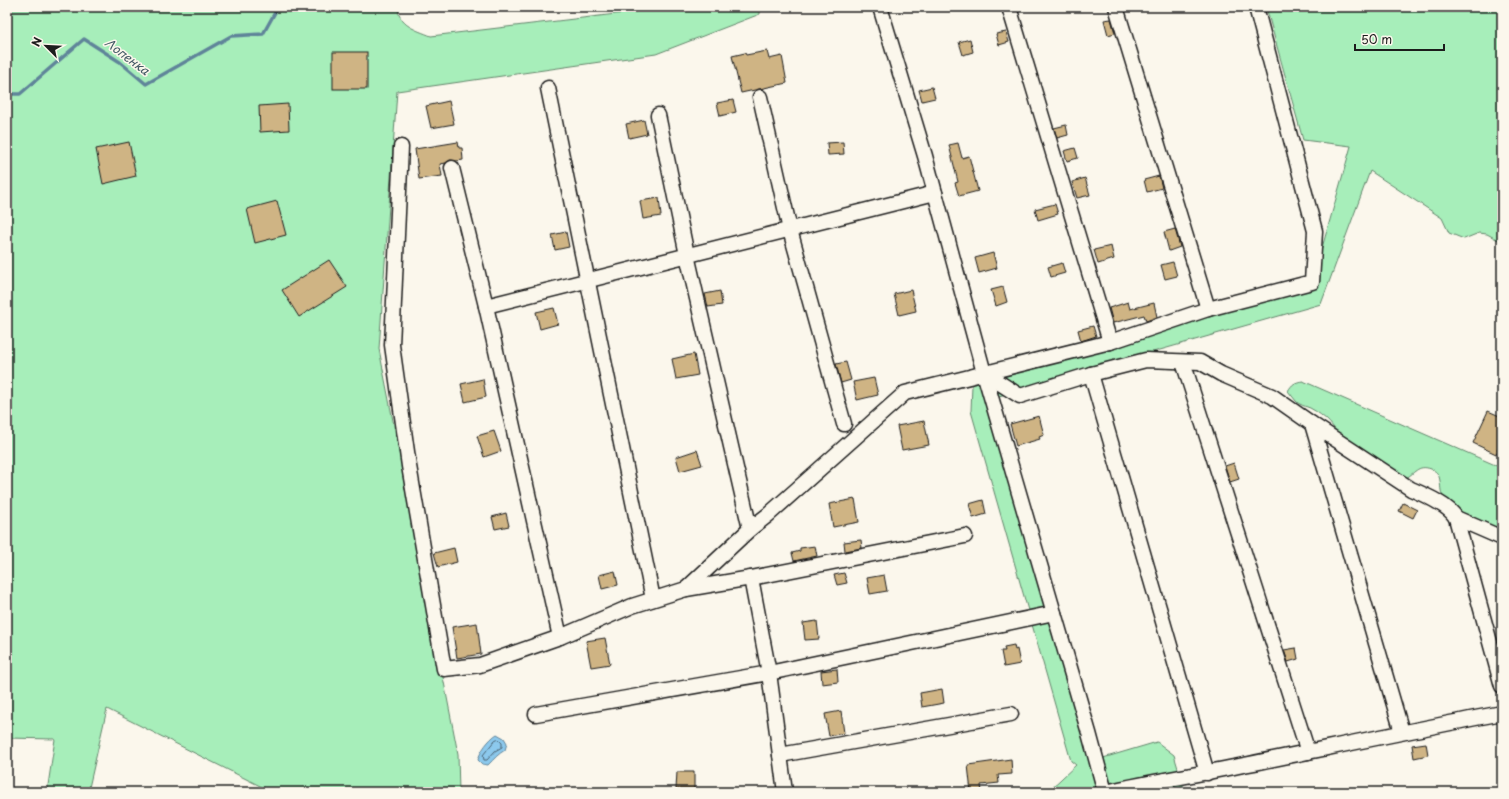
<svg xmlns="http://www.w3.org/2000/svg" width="1509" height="799" font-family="'Playpen Sans',sans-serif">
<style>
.green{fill:#a7eeba;stroke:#62856b}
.water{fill:#8cc9ed;stroke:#5f8499}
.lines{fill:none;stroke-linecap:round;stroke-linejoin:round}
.shore{stroke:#496170;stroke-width:1}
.stream{stroke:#5f8499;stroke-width:3.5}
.building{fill:#cfb484;stroke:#1c1c1c}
.street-casing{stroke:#1c1c1c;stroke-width:17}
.street{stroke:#fbf7ec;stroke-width:14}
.labels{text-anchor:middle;stroke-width:3;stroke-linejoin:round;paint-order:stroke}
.water-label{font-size:12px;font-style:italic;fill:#435965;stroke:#fbf7ec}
</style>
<rect width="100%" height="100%" fill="#fbf7ec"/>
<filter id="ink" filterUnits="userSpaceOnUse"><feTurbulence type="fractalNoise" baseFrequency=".025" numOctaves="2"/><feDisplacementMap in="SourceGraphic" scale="8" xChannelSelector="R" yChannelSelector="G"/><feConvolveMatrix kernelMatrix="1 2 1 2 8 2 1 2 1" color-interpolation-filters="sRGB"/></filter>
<g filter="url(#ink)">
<!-- green -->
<g class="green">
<path d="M 7,7 L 398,7 C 398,26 417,30 431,36 L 675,7 L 760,7 L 760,14 L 656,54 L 397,91 L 379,349 L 458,754 L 459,792 L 272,792 L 107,709 L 88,792 L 47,792 L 55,739 L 7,738 Z"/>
<polygon points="1266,7 1502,7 1502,242 1487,234 1479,233 1464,239 1449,233 1442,218 1370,171 1321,304 985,400 1093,761 1157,742 1174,755 1185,792 1047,792 1076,765 1071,761 971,411 972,385 1314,276 1351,146 1303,140"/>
<path d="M 1303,381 L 1502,468 L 1502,541 C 1492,537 1473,530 1465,524 C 1459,519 1449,505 1444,498 C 1437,489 1445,474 1431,469 C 1417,464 1415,474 1404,479 L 1341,442 C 1336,427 1325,416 1310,408 C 1305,406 1299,405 1296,401 C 1293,398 1291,394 1288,391 C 1292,384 1295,382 1303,381 Z"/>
</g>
<!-- water -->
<path class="water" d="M 497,734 L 504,738 L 507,743 L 505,750 C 498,754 494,759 488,765 L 482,764 L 478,760 C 480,751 489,739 497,734 Z"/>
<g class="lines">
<!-- shore -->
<polygon class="shore" points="498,739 502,743 502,747 495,751 487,760 484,760 483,755 495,740"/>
<!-- stream -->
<polyline class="stream" points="7,94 20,94 84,39 120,62 146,84 231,36 263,34 278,7"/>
</g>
<!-- building -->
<g class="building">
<polygon points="1111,19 1115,33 1108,35 1104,20"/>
<polygon points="1006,32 1009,42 999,45 996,34"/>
<polygon points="970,39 973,52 963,55 959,42"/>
<polygon points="767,51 769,59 782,56 787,83 741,93 732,56 745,53 746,55"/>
<rect x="333" y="52" width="34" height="37"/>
<polygon points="932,87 935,98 922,101 919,90"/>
<polygon points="733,100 736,112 720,116 717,103"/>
<polygon points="449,101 454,124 431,128 426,106"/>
<polygon points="288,104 289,130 260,132 259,106"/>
<polygon points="644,120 647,134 629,138 626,124"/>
<polygon points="1066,125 1068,135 1057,138 1054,128"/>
<polygon points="129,142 136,176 103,184 96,149"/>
<polygon points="458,142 459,148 462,148 463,160 457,161 450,160 446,163 440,164 442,176 419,179 415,149"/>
<polygon points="843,142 844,154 828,155 827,143"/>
<polygon points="958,143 962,158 969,156 978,191 959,196 955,183 958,182 949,145"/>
<polygon points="1075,148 1078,158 1067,161 1064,151"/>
<polygon points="1159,176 1162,188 1147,192 1144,180"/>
<polygon points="1085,178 1090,195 1077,198 1072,182"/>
<polygon points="659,198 661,216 643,219 640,201"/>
<polygon points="277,201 286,235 255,243 247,209"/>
<polygon points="1055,204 1058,214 1038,220 1035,209"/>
<polygon points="1175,229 1180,247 1169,251 1164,232"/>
<polygon points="566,232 569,247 555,250 552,235"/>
<polygon points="1111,246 1114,259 1098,264 1094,250"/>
<polygon points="993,253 997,268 979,273 975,258"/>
<polygon points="329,260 347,287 299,317 282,290"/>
<polygon points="1173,262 1177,276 1165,279 1161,265"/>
<polygon points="1062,263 1065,273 1051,277 1048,267"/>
<polygon points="1003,287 1007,302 996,306 991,290"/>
<polygon points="911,290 916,311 899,315 894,294"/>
<polygon points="720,291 722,305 708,307 705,294"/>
<polygon points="1128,302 1130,309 1154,303 1157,317 1146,321 1144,315 1113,323 1109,308"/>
<polygon points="554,308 558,324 540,329 536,312"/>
<polygon points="1093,326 1096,336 1081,341 1078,330"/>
<polygon points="694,354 698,375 676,379 672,359"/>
<polygon points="846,362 851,380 841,383 836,364"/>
<polygon points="874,378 878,395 857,400 853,382"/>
<polygon points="483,379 486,397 465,402 461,384"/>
<polygon points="1488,411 1502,417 1502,440 1496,454 1473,443"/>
<polygon points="1039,416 1044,435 1039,437 1040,439 1016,446 1010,424"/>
<polygon points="924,421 929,445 902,450 897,426"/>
<polygon points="494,431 501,451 484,457 477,436"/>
<polygon points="697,450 702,465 680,471 676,457"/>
<polygon points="1234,463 1239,479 1230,482 1225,466"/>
<polygon points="855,499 859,522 833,527 829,504"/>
<polygon points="983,500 986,514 973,518 969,504"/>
<polygon points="1403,503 1417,510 1413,518 1399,511"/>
<polygon points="506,513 509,526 495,529 492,517"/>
<polygon points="861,540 862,548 845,551 844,542"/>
<polygon points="815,546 817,556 794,561 792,553 800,551 800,548"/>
<polygon points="454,548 457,562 438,567 434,553"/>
<polygon points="615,571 618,585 602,589 599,575"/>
<polygon points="844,573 847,583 837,585 834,575"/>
<polygon points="884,575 887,591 870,594 867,578"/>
<polygon points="817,621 819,639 805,640 803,623"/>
<polygon points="477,623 481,654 457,658 452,627"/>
<polygon points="605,638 610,664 591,667 586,641"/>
<polygon points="1014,645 1015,650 1017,649 1020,664 1004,667 1001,651 1005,651 1004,647"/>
<polygon points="1296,648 1298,659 1288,662 1284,650"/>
<polygon points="837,669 838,682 822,684 821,671"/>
<polygon points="942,689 944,703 922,707 920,693"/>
<polygon points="841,711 844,733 829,736 825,714"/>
<polygon points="1426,743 1428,755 1414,758 1412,745"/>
<polygon points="1011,759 1012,774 998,775 999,783 981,785 982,792 971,792 968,765"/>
<polygon points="677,772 694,772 694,789 676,789"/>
</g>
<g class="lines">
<defs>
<g id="street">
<polyline points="880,7 925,156 984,373 1089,733 1105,792"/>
<polyline points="1009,7 1110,342"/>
<polyline points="1116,7 1208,309"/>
<polyline points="548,88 653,599"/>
<polyline points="760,97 790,230 844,424"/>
<polyline points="658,115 687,255 750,529"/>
<polyline points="401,147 392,345 409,466 444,669 480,665 560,637 632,606 686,589 750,529 768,515 905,393 1110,342 1208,309 1312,282 1315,231 1256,7"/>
<polyline points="452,168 486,306 935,193"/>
<polyline points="486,306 560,637"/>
<polyline points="1183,362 1308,752"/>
<path d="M 984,373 L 1020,396 L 1091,374 L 1146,360 L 1200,362 L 1221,374 L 1272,396 L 1312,424 L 1411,489 C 1425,495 1449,505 1456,518 L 1502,686"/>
<polyline points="1091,374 1207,773"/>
<polyline points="1312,424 1402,732"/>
<polyline points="1456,518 1502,538"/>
<polyline points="751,578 965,536"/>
<polyline points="686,589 751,578 769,673 785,792"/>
<polyline points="536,714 769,673 1054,613"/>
<polyline points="780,755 1011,714"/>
<path d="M 1106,792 C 1154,781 1201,774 1249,764 C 1333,747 1417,729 1502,713"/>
</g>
</defs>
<!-- street casing -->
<use href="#street" class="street-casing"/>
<!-- street -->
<use href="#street" class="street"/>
</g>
</g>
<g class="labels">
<!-- water labels -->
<g class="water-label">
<text transform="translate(127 57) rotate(37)" y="4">Лопенка</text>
</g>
</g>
<!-- margin -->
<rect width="1509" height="799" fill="none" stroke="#fbf7ec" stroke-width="24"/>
<rect x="12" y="12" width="1485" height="775" fill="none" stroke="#1c1c1c" stroke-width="1.5" filter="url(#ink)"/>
<!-- north arrow -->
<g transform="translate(46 46) rotate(294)" stroke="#fbf7ec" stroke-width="3" paint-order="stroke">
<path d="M0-3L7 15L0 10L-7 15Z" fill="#1c1c1c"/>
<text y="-6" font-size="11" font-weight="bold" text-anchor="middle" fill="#1c1c1c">N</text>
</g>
<!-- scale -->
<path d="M1355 44v6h89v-6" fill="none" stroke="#1c1c1c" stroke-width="2"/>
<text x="1361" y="44" font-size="12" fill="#1c1c1c" stroke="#fbf7ec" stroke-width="3" paint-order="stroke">50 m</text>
</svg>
